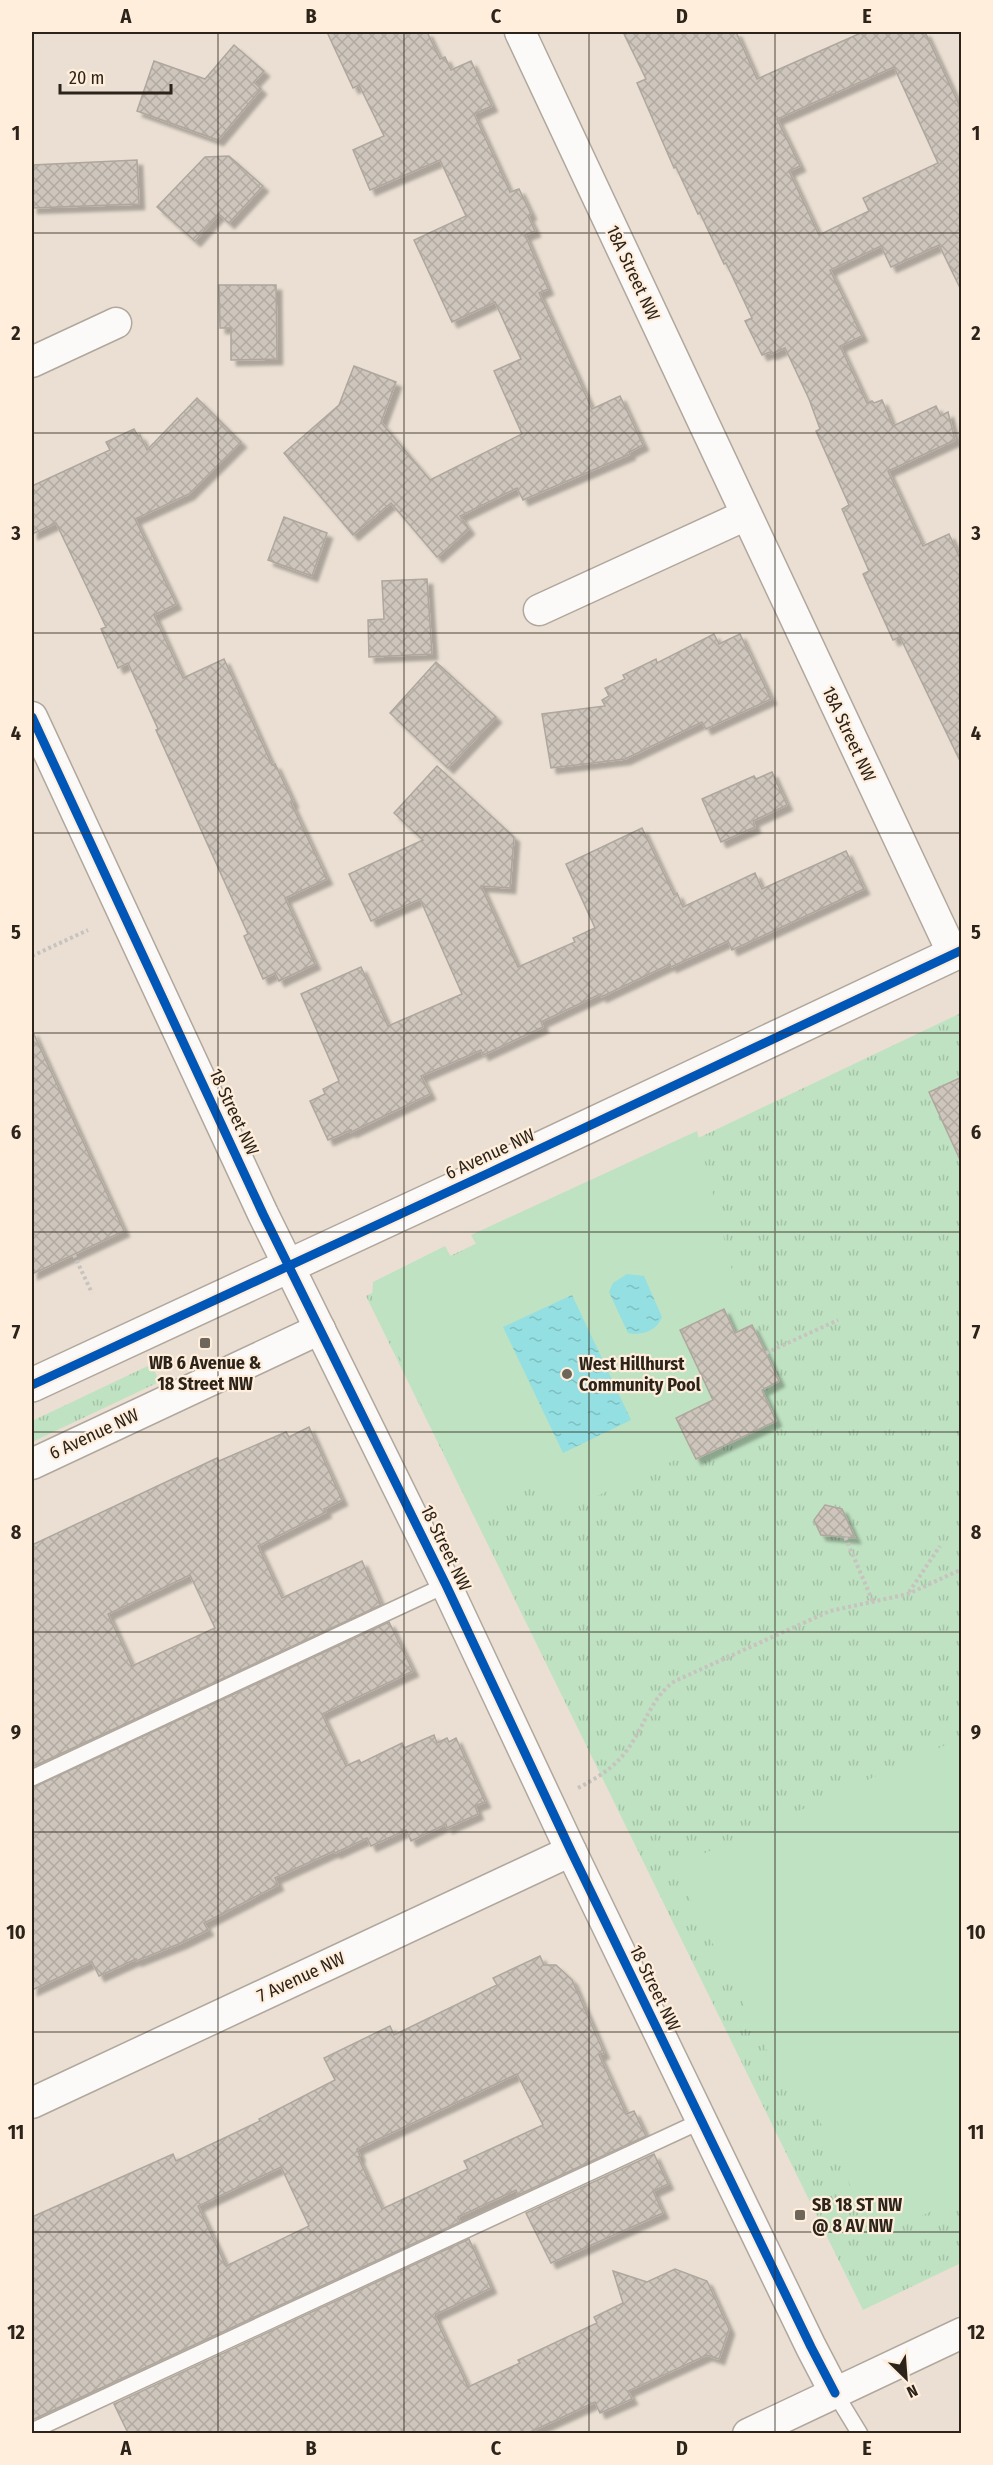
<svg xmlns="http://www.w3.org/2000/svg" width="993" height="2465" font-family="'Fira Sans Condensed',sans-serif">
<style>
.grass{fill:url(#grass-tufts)}
.pitch{fill:#bfe2c2}
.water{fill:url(#water-ripples)}
.building{fill:url(#building-cross-hatch);stroke:#afa79d;stroke-width:1.5;fill-rule:evenodd;filter:url(#shadow)}
.lines{fill:none;stroke-linecap:round;stroke-linejoin:round}
.lane-casing{stroke:#b0a79d;stroke-width:18}
.street-casing{stroke:#b0a79d;stroke-width:33}
.secondary-casing{stroke:#b0a79d;stroke-width:36}
.path{stroke:#c7c3bf;stroke-width:4;stroke-dasharray:3 3;stroke-linecap:butt}
.lane{stroke:#fcfaf8;stroke-width:15}
.street{stroke:#fcfaf8;stroke-width:30}
.secondary{stroke:#fcfaf8;stroke-width:33}
.cycleway-casing{stroke:#ffeedb;stroke-width:13}
.cycleway{stroke:#0057b8;stroke-width:9}
.grid{fill:none;stroke:#2c241b;stroke-width:1.5;stroke-opacity:0.55}
.poi-dot{fill:#6e655b;stroke:#ffeedb;stroke-width:2}
.labels{text-anchor:middle;stroke-width:4.5;stroke-linejoin:round;paint-order:stroke}
.street-label{font-size:18px;fill:#2c241b;stroke:#ffeedb}
.poi-label{font-size:18px;font-weight:bold;fill:#2c241b;stroke:#ffeedb;text-anchor:start}
.neatline{fill:none;stroke:#2c241b;stroke-width:2}
.grid-label{font-size:20px;text-anchor:middle;font-weight:bold;fill:#2c241b}
</style>
<defs>
<pattern id="grass-tufts" width="24" height="20" patternUnits="userSpaceOnUse" patternTransform="scale(1.5)"><rect width="24" height="20" fill="#bfe2c2"/><path d="M3 7l-1-3M5 7V3M7 7l1-3M15 17l-1-3M17 17v-4M19 17l1-3" fill="none" stroke="#a4c2a6"/></pattern>
<pattern id="water-ripples" width="26" height="14" patternUnits="userSpaceOnUse" patternTransform="scale(1.5)"><rect width="26" height="14" fill="#93dfe1"/><path d="M2 4q2-2 4 0t4 0M15 11q2-2 4 0t4 0" fill="none" stroke="#7fbfc0"/></pattern>
<pattern id="building-cross-hatch" width="8" height="8" patternUnits="userSpaceOnUse" patternTransform="scale(1.5)"><rect width="8" height="8" fill="#cec6bc"/><path d="M0 0l8 8M0 8l8-8" fill="none" stroke="#b1aaa1"/></pattern>
<filter id="shadow"><feDropShadow dx="5.5" dy="5.5" stdDeviation="1.5" flood-color="#0004"/></filter>
</defs>
<rect width="100%" height="100%" fill="#eadfd2"/>
<!-- grass -->
<g class="grass">
<polygon points="961,1013 961,2263 863,2310 366,1296"/>
<polygon points="152,1364 159,1382 32,1442 32,1421"/>
</g>
<!-- pitch -->
<g class="pitch">
<polygon points="697,1131 738,1294 724,1310 735,1333 752,1325 779,1381 762,1390 776,1421 696,1459 692,1452 558,1514 543,1482 473,1514 372,1299 373,1282 445,1246 451,1257 476,1244 471,1235"/>
<polygon points="961,1738 961,2197 875,2238 810,2100 795,2106 674,1867"/>
</g>
<!-- water -->
<g class="water">
<path d="M 627,1274 L 644,1276 L 662,1317 C 657,1331 641,1336 628,1333 L 609,1292 L 613,1283 Z"/>
<polygon points="572,1295 631,1420 563,1453 503,1327"/>
</g>
<!-- building -->
<g class="building">
<polygon points="327,32 427,32 440,59 445,57 451,70 471,61 492,106 474,114 510,192 519,189 531,214 528,216 535,231 525,235 548,289 539,293 549,315 592,409 620,396 643,445 629,452 630,454 523,500 517,488 460,516 469,529 437,557 391,503 353,535 284,453 339,405 354,366 396,382 381,422 430,480 522,434 494,371 521,359 495,302 452,322 414,240 466,216 440,160 370,190 353,150 384,136 359,85 353,88"/>
<path d="M 623,32 L 736,32 L 757,79 L 863,32 L 925,32 L 962,111 L 962,292 L 939,245 L 891,267 L 881,246 L 830,270 L 862,336 L 840,346 L 867,403 L 872,401 L 874,403 L 882,400 L 893,426 L 936,406 L 941,416 L 948,412 L 955,440 L 888,471 L 923,546 L 949,534 L 962,563 L 962,765 L 900,637 L 893,640 L 863,574 L 869,571 L 842,509 L 849,505 L 816,431 L 820,429 L 809,399 L 785,348 L 771,354 L 770,352 L 762,355 L 745,321 L 752,318 L 726,263 L 724,264 L 700,213 L 698,214 L 676,167 L 674,168 L 637,83 L 646,79 ZM 894,67 L 938,163 L 863,198 L 869,211 L 819,235 L 789,171 L 800,166 L 777,119 Z"/>
<polygon points="234,45 264,71 254,82 261,89 218,140 137,111 154,61 205,79"/>
<polygon points="229,156 263,186 229,223 219,214 195,241 157,207 205,157"/>
<polygon points="137,160 139,204 32,208 32,165"/>
<polygon points="219,285 276,285 277,359 231,360 231,328 220,328"/>
<polygon points="197,398 241,442 189,494 135,519 176,604 154,615 183,678 224,659 272,765 275,764 293,802 291,803 327,879 285,898 315,964 279,981 275,973 263,979 244,936 248,934 156,730 158,729 128,663 118,668 101,629 106,627 56,523 32,534 32,486 110,450 106,442 134,429 138,436 140,435 147,450"/>
<polygon points="284,517 327,533 312,576 268,560"/>
<polygon points="427,579 432,654 369,657 368,620 384,619 382,581"/>
<polygon points="714,634 719,644 740,634 771,699 706,729 702,722 625,759 551,768 542,714 605,706 602,700 609,696 605,688 625,679 623,675 656,659 657,663"/>
<polygon points="436,662 496,717 448,768 390,713"/>
<polygon points="437,766 514,837 510,888 481,886 518,967 575,942 573,938 595,928 566,864 642,828 674,895 677,893 683,907 755,873 762,889 846,851 864,889 732,950 728,941 671,967 670,964 601,997 600,994 541,1022 543,1027 483,1055 481,1050 421,1076 430,1094 351,1132 351,1130 328,1140 310,1101 325,1094 323,1089 339,1081 301,994 361,967 388,1026 462,994 420,899 371,921 349,874 423,840 394,813"/>
<polygon points="772,772 787,805 753,821 755,827 721,842 702,799 754,776 756,779"/>
<polygon points="32,1030 124,1231 32,1274"/>
<polygon points="962,1077 962,1164 929,1092"/>
<polygon points="724,1309 735,1333 752,1325 766,1353 779,1381 762,1390 776,1421 696,1459 676,1418 713,1400 680,1330"/>
<path d="M 309,1427 L 342,1500 L 324,1509 L 326,1512 L 258,1546 L 282,1598 L 362,1561 L 381,1605 L 32,1767 L 32,1545 L 217,1458 L 219,1461 L 286,1432 L 289,1437 ZM 190,1575 L 215,1628 L 132,1666 L 108,1614 Z"/>
<polygon points="825,1505 842,1509 855,1538 821,1535 814,1520"/>
<polygon points="389,1622 413,1671 322,1714 346,1766 359,1760 361,1763 402,1743 404,1748 434,1735 437,1743 447,1738 449,1742 456,1738 485,1802 475,1806 478,1814 447,1828 446,1824 411,1841 406,1830 371,1846 367,1838 335,1853 334,1851 275,1878 278,1885 204,1923 208,1930 181,1943 136,1961 136,1959 99,1976 92,1962 32,1990 32,1788"/>
<path d="M 540,1956 L 544,1965 L 556,1965 L 572,1980 L 604,2053 L 599,2055 L 626,2114 L 634,2111 L 646,2136 L 518,2195 L 516,2190 L 458,2217 L 460,2222 L 32,2420 L 32,2217 L 173,2154 L 176,2161 L 260,2121 L 259,2119 L 335,2080 L 324,2058 L 390,2026 L 394,2035 L 497,1985 L 493,1978 ZM 517,2074 L 543,2125 L 464,2161 L 468,2169 L 382,2209 L 358,2157 L 360,2156 L 357,2149 ZM 281,2167 L 309,2226 L 226,2266 L 198,2206 Z"/>
<polygon points="654,2154 668,2184 653,2191 663,2213 551,2263 526,2213"/>
<polygon points="469,2239 491,2288 436,2314 435,2317 468,2387 520,2363 518,2360 597,2323 594,2317 623,2303 613,2271 647,2282 675,2269 707,2281 729,2329 719,2359 707,2355 628,2391 632,2399 600,2413 595,2402 528,2433 128,2433 114,2404"/>
</g>
<g class="lines">
<defs>
<g id="lane">
<polyline points="32,1778 446,1585"/>
<polyline points="835,2393 860,2434"/>
<polyline points="32,2431 701,2121"/>
</g>
<g id="street">
<polyline points="520,32 953,954"/>
<polyline points="32,362 116,323"/>
<polyline points="539,610 746,515"/>
<polyline points="32,717 263,1214 446,1585 571,1851 811,2347 835,2393"/>
<polyline points="32,1464 320,1329"/>
<polyline points="32,2103 571,1851"/>
<polyline points="748,2434 962,2333"/>
</g>
<polyline id="secondary" points="32,1385 491,1172 962,950"/>
</defs>
<!-- lane casing -->
<use href="#lane" class="lane-casing"/>
<!-- street casing -->
<use href="#street" class="street-casing"/>
<!-- secondary casing -->
<use href="#secondary" class="secondary-casing"/>
<!-- path -->
<g class="path">
<polyline points="32,956 88,930"/>
<polyline points="74,1255 92,1293"/>
<polyline points="766,1353 838,1320"/>
<polyline points="843,1532 873,1602"/>
<polyline points="909,1592 940,1546"/>
<path d="M 578,1788 C 597,1778 614,1768 627,1750 C 644,1728 651,1697 675,1681 L 830,1611 L 908,1594 L 962,1569"/>
</g>
<!-- lane -->
<use href="#lane" class="lane"/>
<!-- street -->
<use href="#street" class="street"/>
<!-- secondary -->
<use href="#secondary" class="secondary"/>
<defs>
<g id="cycleway">
<polyline points="32,717 263,1214 446,1585 571,1851 811,2347 835,2393"/>
<polyline points="32,1385 491,1172 962,950"/>
</g>
</defs>
<!-- cycleway casing -->
<use href="#cycleway" class="cycleway-casing"/>
<!-- cycleway -->
<use href="#cycleway" class="cycleway"/>
</g>
<!-- grid -->
<path class="grid" d="M 218,32 L 218,2434M 404,32 L 404,2434M 589,32 L 589,2434M 775,32 L 775,2434M 32,233 L 962,233M 32,433 L 962,433M 32,633 L 962,633M 32,833 L 962,833M 32,1033 L 962,1033M 32,1232 L 962,1232M 32,1432 L 962,1432M 32,1632 L 962,1632M 32,1832 L 962,1832M 32,2032 L 962,2032M 32,2232 L 962,2232"/>
<!-- markers -->
<g class="poi-dot">
<rect x="199" y="1337" width="12" height="12" rx="3"/>
<circle cx="567" cy="1374" r="6"/>
<rect x="794" y="2209" width="12" height="12" rx="3"/>
</g>
<g class="labels">
<!-- street labels -->
<g class="street-label">
<text transform="translate(633 273) rotate(65)" y="6">18A Street NW</text>
<text transform="translate(849 734) rotate(65)" y="6">18A Street NW</text>
<text transform="translate(234 1112) rotate(65)" y="6">18 Street NW</text>
<text transform="translate(490 1154) rotate(-25)" y="6">6 Avenue NW</text>
<text transform="translate(94 1434) rotate(-25)" y="6">6 Avenue NW</text>
<text transform="translate(446 1548) rotate(64)" y="6">18 Street NW</text>
<text transform="translate(301 1977) rotate(-25)" y="6">7 Avenue NW</text>
<text transform="translate(655 1988) rotate(64)" y="6">18 Street NW</text>
</g>
<!-- poi labels -->
<g class="poi-label">
<text x="205" y="1369" text-anchor="middle">WB 6 Avenue &amp;<tspan x="205" dy="21">18 Street NW</tspan></text>
<text x="579" y="1370">West Hillhurst<tspan x="579" dy="21">Community Pool</tspan></text>
<text x="812" y="2211">SB 18 ST NW<tspan x="812" dy="21">@ 8 AV NW</tspan></text>
</g>
</g>
<!-- border -->
<rect width="993" height="2465" fill="none" stroke="#ffeedb" stroke-width="66"/>
<!-- north arrow -->
<g transform="translate(906 2378) rotate(155)" stroke="#ffeedb" stroke-width="4.5" paint-order="stroke">
<path d="M0-4.5L10 22L0 15L-10 22Z" fill="#2c241b"/>
<text y="-9" font-size="16" font-weight="bold" text-anchor="middle" fill="#2c241b">N</text>
</g>
<!-- scale -->
<path d="M60 84v9h111v-9" fill="none" stroke="#2c241b" stroke-width="3"/>
<text x="69" y="84" font-size="18" fill="#2c241b" stroke="#ffeedb" stroke-width="4.5" paint-order="stroke">20 m</text>
<rect x="33" y="33" width="927" height="2399" class="neatline"/>
<g class="grid-label">
<text x="126" y="23">A</text>
<text x="311" y="23">B</text>
<text x="496" y="23">C</text>
<text x="682" y="23">D</text>
<text x="867" y="23">E</text>
<text x="16" y="140">1</text>
<text x="976" y="140">1</text>
<text x="16" y="340">2</text>
<text x="976" y="340">2</text>
<text x="16" y="540">3</text>
<text x="976" y="540">3</text>
<text x="16" y="740">4</text>
<text x="976" y="740">4</text>
<text x="16" y="939">5</text>
<text x="976" y="939">5</text>
<text x="16" y="1139">6</text>
<text x="976" y="1139">6</text>
<text x="16" y="1339">7</text>
<text x="976" y="1339">7</text>
<text x="16" y="1539">8</text>
<text x="976" y="1539">8</text>
<text x="16" y="1739">9</text>
<text x="976" y="1739">9</text>
<text x="16" y="1939">10</text>
<text x="976" y="1939">10</text>
<text x="16" y="2139">11</text>
<text x="976" y="2139">11</text>
<text x="16" y="2339">12</text>
<text x="976" y="2339">12</text>
<text x="126" y="2455">A</text>
<text x="311" y="2455">B</text>
<text x="496" y="2455">C</text>
<text x="682" y="2455">D</text>
<text x="867" y="2455">E</text>
</g>
</svg>
